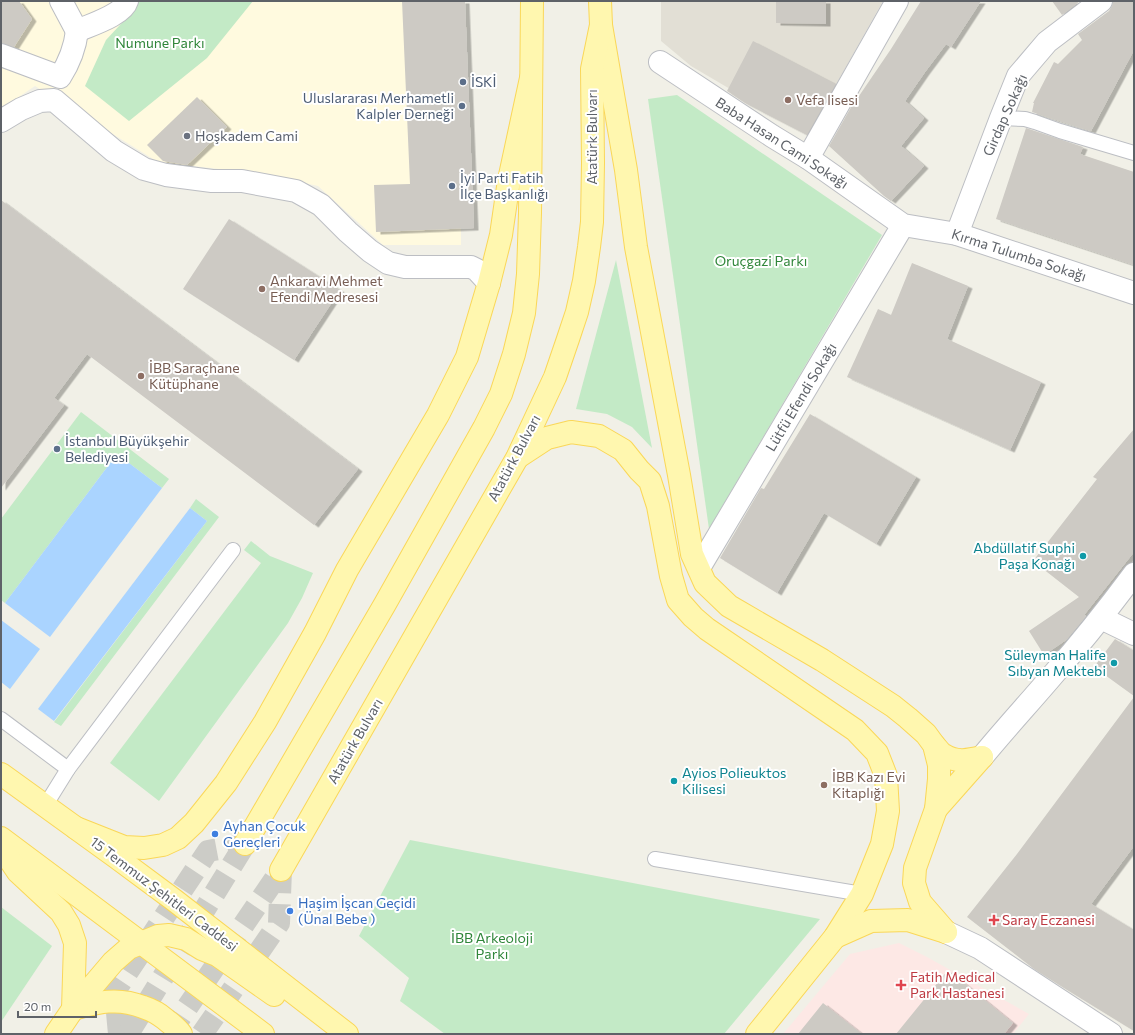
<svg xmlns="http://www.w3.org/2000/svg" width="1135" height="1035" font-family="Commissioner,sans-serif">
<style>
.commercial{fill:#fffadf}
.education{fill:#e2dfd5}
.medical{fill:#fde8e5}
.green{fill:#c3eac6}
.water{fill:#aad4ff}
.building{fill:#cdcac4;filter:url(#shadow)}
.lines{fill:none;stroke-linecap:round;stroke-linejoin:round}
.minor-tunnel{stroke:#ccccc7;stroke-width:22;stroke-dasharray:22 11;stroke-linecap:butt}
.primary-tunnel{stroke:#ccccc7;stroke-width:22;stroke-dasharray:22 11;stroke-linecap:butt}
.service-casing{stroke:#bcbec3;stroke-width:16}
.minor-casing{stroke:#bcbec3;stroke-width:24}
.tertiary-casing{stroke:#bcbec3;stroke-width:24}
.primary-casing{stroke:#fad758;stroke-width:24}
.service{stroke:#fff;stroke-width:14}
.minor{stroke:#fff;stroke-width:22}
.tertiary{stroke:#fff;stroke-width:22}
.primary{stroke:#fff7af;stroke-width:22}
.service-dot{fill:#5c6f8a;stroke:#fff;stroke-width:1.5}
.education-dot{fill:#8d6e63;stroke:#fff;stroke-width:1.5}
.worship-dot{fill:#6b7280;stroke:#fff;stroke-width:1.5}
.culture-dot{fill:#0f9aa8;stroke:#fff;stroke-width:1.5}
.shop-dot{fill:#3f7fe0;stroke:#fff;stroke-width:1.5}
.health-dot{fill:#e0444e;stroke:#fff;stroke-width:1.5}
.labels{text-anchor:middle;stroke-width:4;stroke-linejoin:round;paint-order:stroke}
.park-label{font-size:14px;fill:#30863a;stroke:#fff}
.service-label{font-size:14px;fill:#4e5e75;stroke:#fff;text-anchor:start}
.education-label{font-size:14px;fill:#785e54;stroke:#fff;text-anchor:start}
.street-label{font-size:14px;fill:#5e6268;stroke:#fff}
.worship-label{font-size:14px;fill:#5b616d;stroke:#fff;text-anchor:start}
.culture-label{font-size:14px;fill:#0d838f;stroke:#fff;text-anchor:end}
.shop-label{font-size:14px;fill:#366cbe;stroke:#fff;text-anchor:start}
.health-label{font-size:14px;fill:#be3a42;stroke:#fff;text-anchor:start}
</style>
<defs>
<filter id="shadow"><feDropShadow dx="4.5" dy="2.5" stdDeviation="0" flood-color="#0004"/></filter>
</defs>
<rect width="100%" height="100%" fill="#f1f0e7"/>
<!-- commercial -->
<polygon class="commercial" points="1,1 459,1 461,245 383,245 318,186 263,174 158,162 35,86 1,109"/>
<!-- education -->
<polygon class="education" points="661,1 883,1 808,135 691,66 661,41"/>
<!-- medical -->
<polygon class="medical" points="899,943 927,957 1029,1014 1013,1034 783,1034 850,954"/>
<!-- green -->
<g class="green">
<polygon points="133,1 253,1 207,58 129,121 85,86 106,40 132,12"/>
<polygon points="677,95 882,235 709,529 648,99"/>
<polygon points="616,260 652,448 632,427 607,414 576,409"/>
<polygon points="81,412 169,479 162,488 117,454 5,603 1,600 1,519"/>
<polygon points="196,499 219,517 61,726 54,722 207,521 190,508"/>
<polygon points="251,541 270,556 313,573 302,598 288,623 159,801 110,763 261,563 244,550"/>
<polygon points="410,840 820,919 724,1034 445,1034 400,1001 409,978 359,936"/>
<polygon points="1,907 52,946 1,1022"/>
</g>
<!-- water -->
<g class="water">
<polygon points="117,454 162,488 50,637 5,603"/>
<polygon points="190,508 207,521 54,721 38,709"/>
<polygon points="1,620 40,649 10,689 1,682"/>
</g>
<!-- building -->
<g class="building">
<polygon points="1,1 19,1 32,19 14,47 1,43"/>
<polygon points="402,1 465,1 474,228 376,232 374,185 410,184"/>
<polygon points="776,1 826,1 826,24 776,23"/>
<polygon points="921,1 981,1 951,47 946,44 925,72 905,101 924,118 901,146 924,166 891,201 884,196 829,146 858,95 859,96 891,49"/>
<polygon points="1052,1 1080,1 1062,15"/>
<polygon points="1113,1 1134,1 1134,50 1091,131 1032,112 1034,103 1033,103 1054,62 1058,64 1082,40 1078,34 1109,11 1112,6"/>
<polygon points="753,41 836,84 807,135 745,103 727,91"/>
<polygon points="197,97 227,127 187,165 163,161 147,145"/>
<polygon points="1026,128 1083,147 1080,154 1134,172 1134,265 996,219"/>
<polygon points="1,200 358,469 314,525 87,354 54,398 64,405 1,488"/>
<polygon points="229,219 340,290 294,360 183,289"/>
<polygon points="912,263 968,286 947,339 1041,382 1010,450 847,377 878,309 891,315"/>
<polygon points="810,414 916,477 876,544 824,513 777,593 720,558 761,488 764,489"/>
<polygon points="1134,429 1134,552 1084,615 1086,616 1066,640 1044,655 1029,631 1079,597 1033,561 1097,479 1093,477"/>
<polygon points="1115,639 1134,651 1134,696 1094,667"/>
<polygon points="1134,697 1134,846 1091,904 1134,930 1134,1031 1064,988 1034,969 967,917 1017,854"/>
<polygon points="948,970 1013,1023 1004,1034 896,1034"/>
<polygon points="823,1003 862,1034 798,1034"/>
</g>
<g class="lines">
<!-- minor-tunnel -->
<g class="minor-tunnel">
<polyline points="119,1034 115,991 208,851 245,844"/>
<polyline points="202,1034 279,923 281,870"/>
</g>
<!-- primary-tunnel -->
<g class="primary-tunnel">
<polyline points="128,1034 245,844"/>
<polyline points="169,1034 281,870"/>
</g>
<defs>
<g id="service">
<polyline points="1001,118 1025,119 1035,122 1060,131 1134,153"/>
<polyline points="1,719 68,769"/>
<polyline points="45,806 68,769 233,550"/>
<polyline points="655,859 862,894"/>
</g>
<g id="minor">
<polyline points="61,1 77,31"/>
<path d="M 77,31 C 90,25 123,15 127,1"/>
<path d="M 1,55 L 60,77 C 69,63 75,48 77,31"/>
<polyline points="660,62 772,136 808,158 903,225 957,234 1134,293"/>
<polyline points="1,121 21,109 40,101 54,100 114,151 144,169 166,175 212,181 242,181 296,191 321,205 348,232 370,251 388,263 405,267 471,267 477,270 489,283"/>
<polyline points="808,158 897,1"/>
<polyline points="957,234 1001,118 1018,76 1047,42 1101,1"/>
<polyline points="699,568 903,225"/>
<polyline points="1101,618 1134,634"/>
</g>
<g id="tertiary">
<path d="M 982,757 C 1005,729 1029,703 1052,676 C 1081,643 1108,609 1134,574"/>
<polyline points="946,932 980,948 1111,1034"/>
</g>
<g id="primary">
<polyline points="601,25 626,170 636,247 679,475 692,554 705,583 729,606 822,660 893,706 908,718 926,734 934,745 939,765 939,779 936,809 915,868 914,883 920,902 946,932"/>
<polyline points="518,457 547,438 571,432 599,436 623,450 639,470 650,481 658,506 671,576 678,600 693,617 707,629 855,730 877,753 886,776 888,811 882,844 862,894 835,937 757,1034"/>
<path d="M 934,745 C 937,748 940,753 944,755 C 956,763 969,760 982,757"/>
<polyline points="1,774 116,857 174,900 347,1034"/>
<polyline points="936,809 982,757"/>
<polyline points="76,828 124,847 144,848 163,845 178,838 194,823 226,783 265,722 315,633 347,570 438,415 467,357 489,283 501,235 509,180 531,78"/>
<polyline points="1,838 263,1034"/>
<polyline points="245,844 385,604 484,428 501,394 514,354 524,313 528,274 530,213 532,1"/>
<polyline points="1,847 18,872 61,912 69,925 75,943 73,1009"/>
<polyline points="281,870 517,458 555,377 568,339 577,312 584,281 589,247 592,222 593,163 592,69 601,25 600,1"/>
<polyline points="835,937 871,921 908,920 946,932"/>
<path d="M 73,1009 C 98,1002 118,997 143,1007 C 152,1010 158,1013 165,1019 C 171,1024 177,1028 181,1034"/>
<polyline points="56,1034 73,1009 113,962 129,948 158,936 169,935 186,939 202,949 217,955 274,995"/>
</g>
</defs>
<!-- service casing -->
<use href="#service" class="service-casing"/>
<!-- minor casing -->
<use href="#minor" class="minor-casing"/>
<!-- tertiary casing -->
<use href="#tertiary" class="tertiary-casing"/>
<!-- primary casing -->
<use href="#primary" class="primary-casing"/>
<!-- service -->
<use href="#service" class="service"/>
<!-- minor -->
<use href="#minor" class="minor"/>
<!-- tertiary -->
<use href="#tertiary" class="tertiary"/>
<!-- primary -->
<use href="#primary" class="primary"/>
</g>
<!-- markers -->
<g class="service-dot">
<circle cx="463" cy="82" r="4"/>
<circle cx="462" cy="106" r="4"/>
<circle cx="452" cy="186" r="4"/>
<circle cx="57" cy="449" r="4"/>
</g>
<g class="education-dot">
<circle cx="788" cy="100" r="4"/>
<circle cx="262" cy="289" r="4"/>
<circle cx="141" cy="376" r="4"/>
<circle cx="824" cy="785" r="4"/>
</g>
<circle class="worship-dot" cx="187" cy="136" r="4"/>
<g class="culture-dot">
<circle cx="1083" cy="556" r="4"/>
<circle cx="1114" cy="663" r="4"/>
<circle cx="674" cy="781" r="4"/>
</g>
<g class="shop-dot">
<circle cx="215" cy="834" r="4"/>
<circle cx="290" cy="911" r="4"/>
</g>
<g class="health-dot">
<path d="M992 914h4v4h4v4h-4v4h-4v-4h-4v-4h4z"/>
<path d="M899 979h4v4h4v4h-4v4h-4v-4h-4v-4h4z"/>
</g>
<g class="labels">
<!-- park labels -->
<g class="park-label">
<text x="160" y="48">Numune Parkı</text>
<text x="761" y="266">Oruçgazi Parkı</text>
<text x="492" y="943">İBB Arkeoloji<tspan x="492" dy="16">Parkı</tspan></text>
</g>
<!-- service labels -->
<g class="service-label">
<text x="471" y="87">İSKİ</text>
<text x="454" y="103" text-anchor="end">Uluslararası Merhametli<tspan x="454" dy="16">Kalpler Derneği</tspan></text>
<text x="460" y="183">İyi Parti Fatih<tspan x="460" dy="16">İlçe Başkanlığı</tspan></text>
<text x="65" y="446">İstanbul Büyükşehir<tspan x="65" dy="16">Belediyesi</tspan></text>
</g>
<!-- education labels -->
<g class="education-label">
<text x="796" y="105">Vefa lisesi</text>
<text x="270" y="286">Ankaravi Mehmet<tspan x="270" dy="16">Efendi Medresesi</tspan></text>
<text x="149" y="373">İBB Saraçhane<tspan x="149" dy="16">Kütüphane</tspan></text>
<text x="832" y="782">İBB Kazı Evi<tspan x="832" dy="16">Kitaplığı</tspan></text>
</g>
<!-- street labels -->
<g class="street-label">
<text transform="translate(1005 115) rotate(-66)" y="5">Girdap Sokağı</text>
<text transform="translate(592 137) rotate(-90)" y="5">Atatürk Bulvarı</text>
<text transform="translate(782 143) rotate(33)" y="5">Baba Hasan Cami Sokağı</text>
<text transform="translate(1019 255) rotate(18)" y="5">Kırma Tulumba Sokağı</text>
<text transform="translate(801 397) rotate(-59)" y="5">Lütfü Efendi Sokağı</text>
<text transform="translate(514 458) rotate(-62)" y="5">Atatürk Bulvarı</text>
<text transform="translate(355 741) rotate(-60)" y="5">Atatürk Bulvarı</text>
<text transform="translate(164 894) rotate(37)" y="5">15 Temmuz Şehitleri Caddesi</text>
</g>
<!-- worship labels -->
<g class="worship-label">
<text x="195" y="141">Hoşkadem Cami</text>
</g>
<!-- culture labels -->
<g class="culture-label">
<text x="1075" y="553">Abdüllatif Suphi<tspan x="1075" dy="16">Paşa Konağı</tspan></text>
<text x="1106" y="660">Süleyman Halife<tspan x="1106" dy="16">Sıbyan Mektebi</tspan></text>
<text x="682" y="778" text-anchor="start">Ayios Polieuktos<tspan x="682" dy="16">Kilisesi</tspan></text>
</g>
<!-- shop labels -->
<g class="shop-label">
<text x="223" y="831">Ayhan Çocuk<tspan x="223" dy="16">Gereçleri</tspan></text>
<text x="298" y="908">Haşim İşcan Geçidi<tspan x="298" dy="16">(Ünal Bebe )</tspan></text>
</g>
<!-- health labels -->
<g class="health-label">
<text x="1002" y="925">Saray Eczanesi</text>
<text x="910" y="982">Fatih Medical<tspan x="910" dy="16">Park Hastanesi</tspan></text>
</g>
</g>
<!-- border -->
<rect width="1135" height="1035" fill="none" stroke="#5e6268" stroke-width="4"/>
<!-- scale -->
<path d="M18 1011v6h78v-6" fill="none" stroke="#5e6268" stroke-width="2"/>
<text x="24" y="1011" font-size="12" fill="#5e6268" stroke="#ffffff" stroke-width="3" paint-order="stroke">20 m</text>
</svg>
